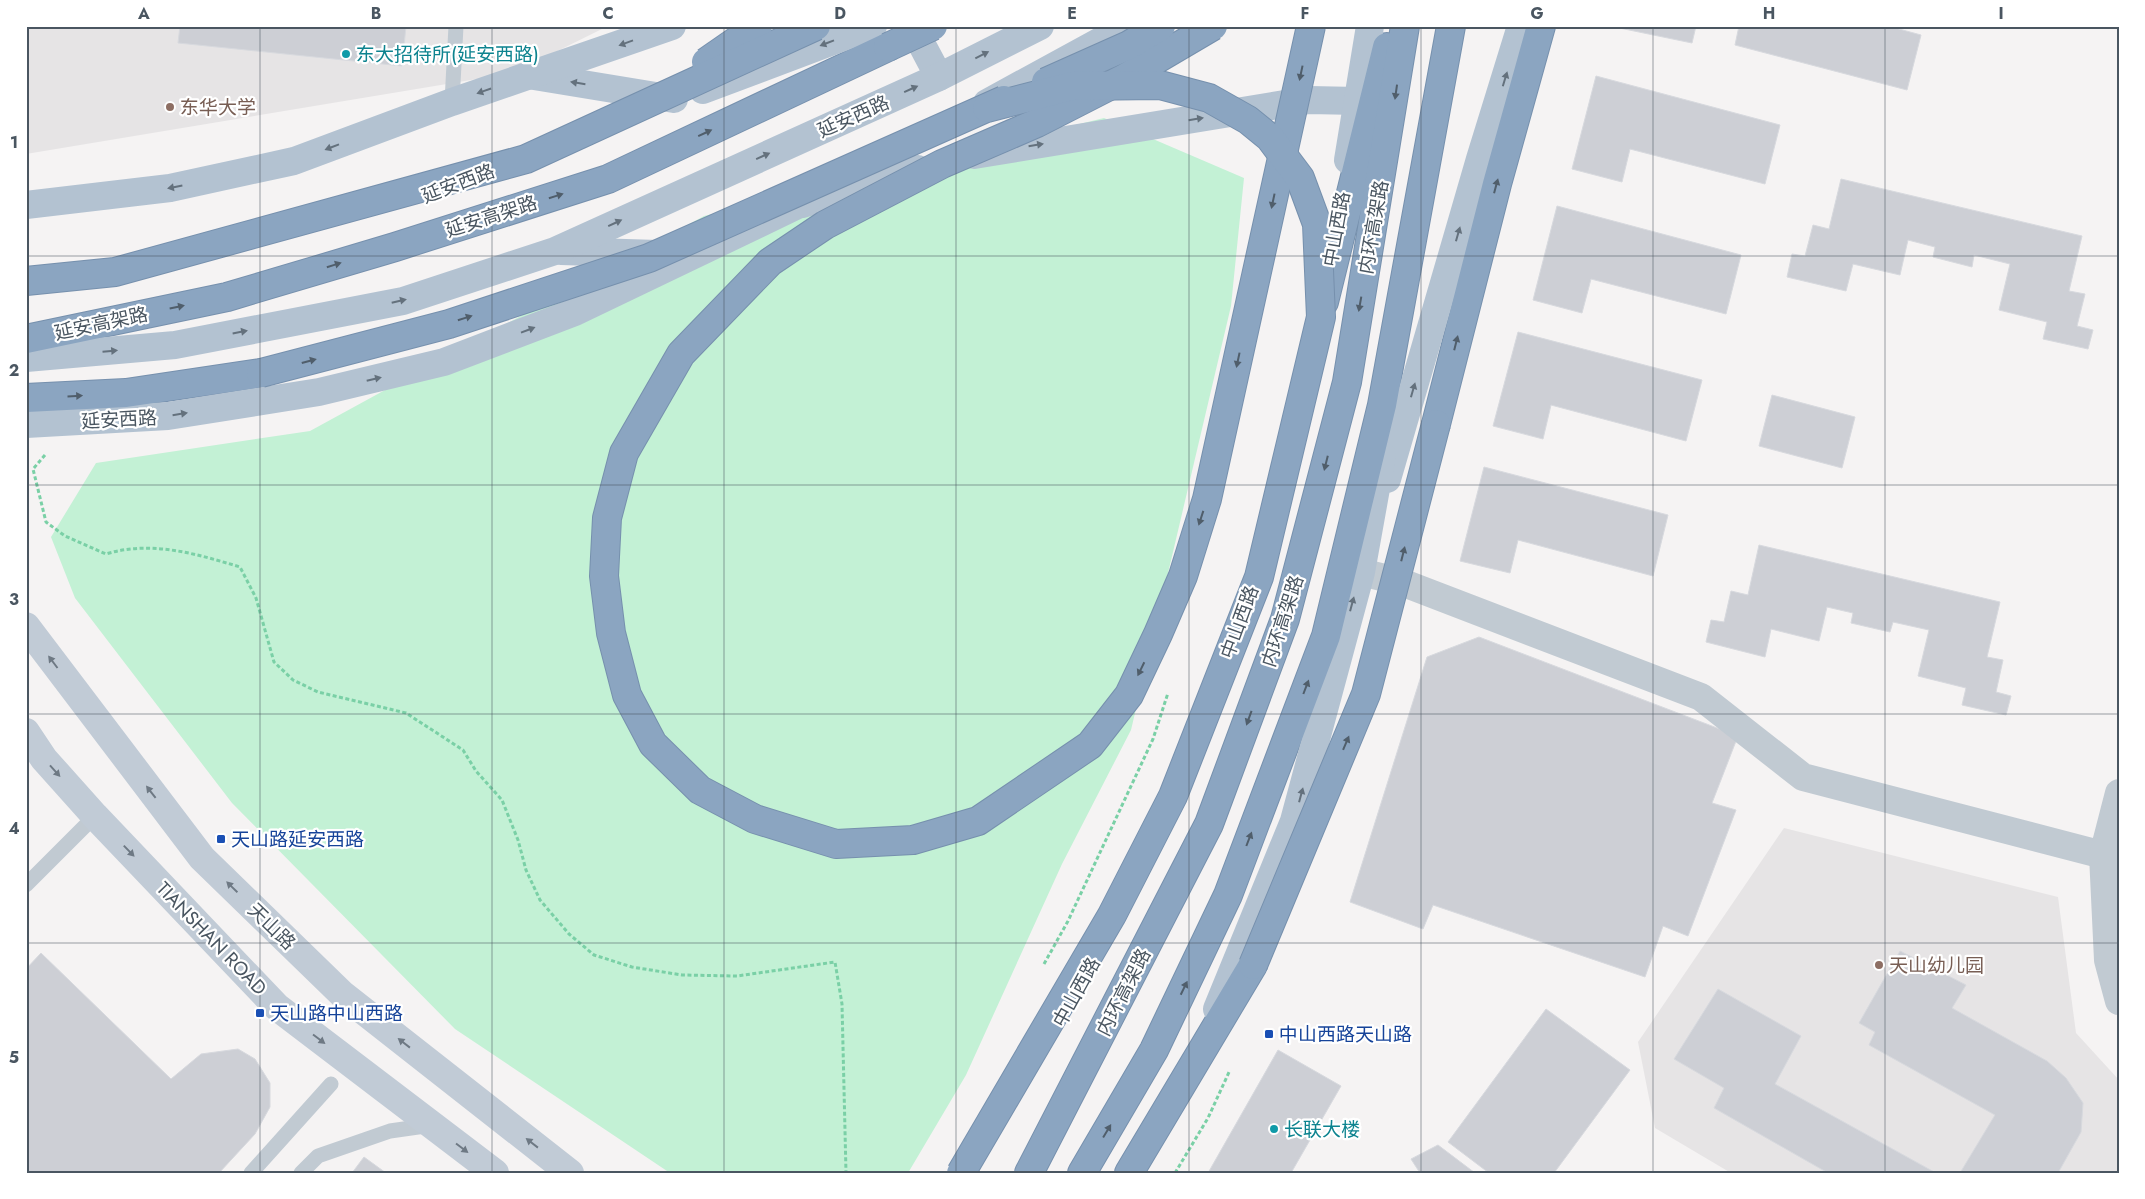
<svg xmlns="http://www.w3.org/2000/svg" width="2145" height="1199" font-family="Jost,'Noto Sans SC',sans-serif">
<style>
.education{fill:#e6e4e5}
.green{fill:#c3f1d5}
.building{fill:#cdcfd5;stroke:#d7d9de}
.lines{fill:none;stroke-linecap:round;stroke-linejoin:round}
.highway-casing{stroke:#7690ad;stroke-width:30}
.path{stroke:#7ad0a6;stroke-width:3;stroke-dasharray:4 2.5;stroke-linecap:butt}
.lane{stroke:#c1cad2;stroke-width:15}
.street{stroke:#c1cad2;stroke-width:28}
.secondary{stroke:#c1cbd6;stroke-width:28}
.primary{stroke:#b3c2d1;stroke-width:28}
.highway{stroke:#8ba5c1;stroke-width:28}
.highway-bridge-casing{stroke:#7690ad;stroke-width:30;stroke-linecap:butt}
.highway-bridge{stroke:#8ba5c1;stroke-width:28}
.oneway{fill:#64717d}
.oneway2{fill:#505e6b}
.oneway3{fill:#6e7984}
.grid{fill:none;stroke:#4a5661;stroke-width:1;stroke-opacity:0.55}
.culture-dot{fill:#0f9aa8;stroke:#fff;stroke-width:2}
.education-dot{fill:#8d6e63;stroke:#fff;stroke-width:2}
.transit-dot{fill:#1a4fb4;stroke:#fff;stroke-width:2}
.labels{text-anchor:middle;stroke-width:4.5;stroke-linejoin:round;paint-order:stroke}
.culture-label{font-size:19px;fill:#0d838f;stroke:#fff;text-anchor:start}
.education-label{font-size:19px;fill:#785e54;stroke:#fff;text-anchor:start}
.street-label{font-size:19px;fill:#4a5661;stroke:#fff}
.transit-label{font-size:19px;fill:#164399;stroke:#fff;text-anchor:start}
.neatline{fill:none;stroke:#4a5661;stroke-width:2}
.grid-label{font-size:16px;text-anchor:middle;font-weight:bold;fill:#4a5661}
</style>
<rect width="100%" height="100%" fill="#f5f3f3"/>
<!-- education -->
<g class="education">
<polygon points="26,26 608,26 513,73 26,154"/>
<polygon points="1784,828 2058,897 2076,1033 2119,1080 2119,1173 1731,1173 1655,1128 1638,1042"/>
</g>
<!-- green -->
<polygon class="green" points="1104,118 1244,178 1231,306 1131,730 1062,864 966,1075 908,1173 670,1173 455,1029 232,803 75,598 51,537 96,463 310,431 704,216"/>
<!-- building -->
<g class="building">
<polygon points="180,26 406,26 402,66 178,43"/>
<polygon points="1610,26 1696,26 1692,43"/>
<polygon points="1739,26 1888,26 1921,35 1907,90 1735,45"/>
<polygon points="1596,76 1780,125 1765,184 1630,149 1622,182 1572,169"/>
<polygon points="1841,179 2082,236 2069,291 2085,294 2077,326 2093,330 2088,349 2043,339 2047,322 1999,310 2010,264 1974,255 1972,267 1933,257 1935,247 1908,240 1900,275 1853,264 1846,291 1787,277 1792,254 1805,256 1813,225 1829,229"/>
<polygon points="1557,206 1741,255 1726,314 1591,279 1582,313 1533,300"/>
<polygon points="1518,332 1702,380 1686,441 1551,405 1543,439 1493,426"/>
<polygon points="1772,395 1855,417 1842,468 1759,446"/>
<polygon points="1484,467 1668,515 1653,576 1518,540 1510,573 1460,561"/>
<polygon points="1759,545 2000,602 1987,657 2003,660 1996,692 2011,696 2006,715 1962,705 1966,688 1918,676 1929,630 1893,622 1890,632 1851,623 1853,613 1827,607 1819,641 1771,629 1765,657 1706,642 1711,620 1724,622 1731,591 1748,595"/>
<polygon points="1479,637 1738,736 1712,803 1736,810 1688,936 1663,926 1645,977 1433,905 1423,929 1350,902 1427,657"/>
<polygon points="1900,951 1966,985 1952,1008 2047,1061 2066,1078 2083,1103 2081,1132 2058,1173 1960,1173 1995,1115 1869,1045 1875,1032 1859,1023"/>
<polygon points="41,953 171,1079 201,1054 238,1049 255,1059 270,1083 270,1107 255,1134 219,1173 26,1173 26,969"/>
<polygon points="1718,989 1801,1036 1775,1084 1936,1173 1828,1173 1714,1108 1724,1088 1674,1059"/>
<polygon points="1546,1009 1630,1070 1554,1173 1489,1173 1448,1142"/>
<polygon points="1278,1050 1341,1086 1291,1173 1208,1173"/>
<polygon points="1438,1145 1475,1173 1420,1173 1411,1159"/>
<polygon points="364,1157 386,1173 352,1173"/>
</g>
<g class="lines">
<defs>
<g id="highway">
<polyline points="1324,302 1387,47"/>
<polyline points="26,339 227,297 395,247 608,179 888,47"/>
<polyline points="26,398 126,393 261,373"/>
<polyline points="1436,424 1497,184 1541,26"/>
<polyline points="1029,1173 1209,824 1285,619 1347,382 1405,26"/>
<polyline points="1082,1173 1154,1050 1228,895 1326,636 1382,405 1451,26"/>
<polyline points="1129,1173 1253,965"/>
</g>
</defs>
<!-- highway casing -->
<use href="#highway" class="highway-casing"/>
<!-- path -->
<g class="path">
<path d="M 45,455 L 33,469 L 46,522 L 65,536 L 106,554 C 151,540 197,554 240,567 L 256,598 L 274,662 L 293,680 L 318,692 L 406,713 L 463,750 L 476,771 L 502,800 L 518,840 L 526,870 L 540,900 L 569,934 L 594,955 L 632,967 L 682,975 L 737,976 L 835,962 L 842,1004 L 846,1173"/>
<polyline points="1044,964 1068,921 1153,739 1168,693"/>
<polyline points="1175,1173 1208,1118 1230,1070"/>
</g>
<!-- lane -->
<g class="lane">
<polyline points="452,102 456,26"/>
<polyline points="26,885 95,816"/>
<polyline points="251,1173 331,1084"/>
<polyline points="301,1173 318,1156 390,1131 432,1125"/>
</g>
<!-- street -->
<g class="street">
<polyline points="1361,572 1401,582 1701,697 1803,777 2103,855"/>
<polyline points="2119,793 2103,855 2108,960 2119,1001"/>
</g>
<!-- secondary -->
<g class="secondary">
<polyline points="26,626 202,858 342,994 570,1173"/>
<polyline points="26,732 44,759 95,816 277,1007 495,1173"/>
</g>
<!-- primary -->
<g class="primary">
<polyline points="912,26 939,77"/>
<polyline points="534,76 674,99"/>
<polyline points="703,90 873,26"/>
<polyline points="987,103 1128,26"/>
<polyline points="974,155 1309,100 1358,101"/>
<polyline points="1348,160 1370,26"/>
<polyline points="802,204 918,169"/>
<polyline points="26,205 170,188 294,161 452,102 672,26"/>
<polyline points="561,251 658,254"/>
<polyline points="26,358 175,345 403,301 555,251 939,77 1040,26"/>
<polyline points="26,424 168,416 319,392 444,362 575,312 806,201"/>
<polyline points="1387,479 1480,159 1521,26"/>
<polyline points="1217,1009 1294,821 1361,572 1382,455"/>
</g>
<!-- highway -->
<use href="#highway" class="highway"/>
<defs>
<g id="highway-bridge">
<polyline points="1213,26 1123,79 1037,123 942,164 825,225 770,262 681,354 624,453 607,518 604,576 611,633 627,695 653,744 700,790 755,819 836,844 913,840 978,821 1090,745 1129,695 1158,634 1183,576 1207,499 1311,26"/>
<polyline points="888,47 933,26"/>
<polyline points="706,62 758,26"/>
<polyline points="1046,82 1129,45 1161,26"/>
<polyline points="26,281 115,272 526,159 816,26"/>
<polyline points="261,373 449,324 649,258 1004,100"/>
<polyline points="1253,965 1366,694 1436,424"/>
<polyline points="961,1173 1112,915 1173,796 1259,577 1321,317 1317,224 1300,178 1270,138 1248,120 1209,98 1160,85 1072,86 987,108"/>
</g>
</defs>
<!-- highway-bridge casing -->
<use href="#highway-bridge" class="highway-bridge-casing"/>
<!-- highway-bridge -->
<use href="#highway-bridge" class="highway-bridge"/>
</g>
<!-- one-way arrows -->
<defs><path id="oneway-solid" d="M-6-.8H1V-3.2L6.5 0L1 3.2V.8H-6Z" transform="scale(1.25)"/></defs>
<g class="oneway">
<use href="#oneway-solid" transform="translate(626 43) rotate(160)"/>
<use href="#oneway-solid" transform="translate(827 43) rotate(159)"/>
<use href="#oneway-solid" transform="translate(982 55) rotate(-27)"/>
<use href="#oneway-solid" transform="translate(1505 79) rotate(-73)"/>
<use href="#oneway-solid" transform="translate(578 83) rotate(-171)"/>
<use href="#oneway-solid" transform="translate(911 89) rotate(-24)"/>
<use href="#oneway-solid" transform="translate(484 91) rotate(161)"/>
<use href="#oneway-solid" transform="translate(1196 119) rotate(-9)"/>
<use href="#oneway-solid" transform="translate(1036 145) rotate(-9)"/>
<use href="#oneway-solid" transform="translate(332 147) rotate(159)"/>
<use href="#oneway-solid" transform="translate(763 156) rotate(-24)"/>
<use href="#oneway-solid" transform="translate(175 187) rotate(169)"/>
<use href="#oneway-solid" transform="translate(615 223) rotate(-25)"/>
<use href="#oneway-solid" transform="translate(1458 234) rotate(-74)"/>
<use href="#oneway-solid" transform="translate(399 301) rotate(-13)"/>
<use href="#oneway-solid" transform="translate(528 330) rotate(-21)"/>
<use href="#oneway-solid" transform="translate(240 332) rotate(-11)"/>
<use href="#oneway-solid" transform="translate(110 351) rotate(-5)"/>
<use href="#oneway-solid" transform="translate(374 379) rotate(-13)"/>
<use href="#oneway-solid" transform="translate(1413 390) rotate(-74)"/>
<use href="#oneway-solid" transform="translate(180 414) rotate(-9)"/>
<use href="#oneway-solid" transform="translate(1352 604) rotate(-75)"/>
<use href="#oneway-solid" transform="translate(1301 795) rotate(-75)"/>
</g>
<g class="oneway2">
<use href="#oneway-solid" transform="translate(1301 73) rotate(102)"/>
<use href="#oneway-solid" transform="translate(1396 92) rotate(98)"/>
<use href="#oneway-solid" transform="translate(705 133) rotate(-25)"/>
<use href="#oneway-solid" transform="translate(1496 186) rotate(-75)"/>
<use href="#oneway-solid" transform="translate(556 196) rotate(-18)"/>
<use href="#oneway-solid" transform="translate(1273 201) rotate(102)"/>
<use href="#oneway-solid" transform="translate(334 265) rotate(-17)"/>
<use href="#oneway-solid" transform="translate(1360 304) rotate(100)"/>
<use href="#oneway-solid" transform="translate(177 307) rotate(-12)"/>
<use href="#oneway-solid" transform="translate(465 318) rotate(-18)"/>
<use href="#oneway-solid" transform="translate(1456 343) rotate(-76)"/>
<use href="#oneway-solid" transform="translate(1238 360) rotate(102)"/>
<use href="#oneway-solid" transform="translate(309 361) rotate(-15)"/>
<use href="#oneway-solid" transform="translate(75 396) rotate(-3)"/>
<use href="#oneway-solid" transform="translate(1326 463) rotate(104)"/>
<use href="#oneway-solid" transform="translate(1201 518) rotate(108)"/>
<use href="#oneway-solid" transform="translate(1403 554) rotate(-76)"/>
<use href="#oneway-solid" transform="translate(1141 669) rotate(116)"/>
<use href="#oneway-solid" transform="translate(1306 687) rotate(-69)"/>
<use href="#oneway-solid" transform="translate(1249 718) rotate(110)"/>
<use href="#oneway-solid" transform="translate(1346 743) rotate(-67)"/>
<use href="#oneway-solid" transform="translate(1249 839) rotate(-69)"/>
<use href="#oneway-solid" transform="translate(1184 988) rotate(-64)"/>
<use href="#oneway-solid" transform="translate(1107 1131) rotate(-59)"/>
</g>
<g class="oneway3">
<use href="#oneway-solid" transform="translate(53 662) rotate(-127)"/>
<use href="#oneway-solid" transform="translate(55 771) rotate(48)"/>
<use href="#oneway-solid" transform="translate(151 792) rotate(-128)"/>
<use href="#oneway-solid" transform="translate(129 851) rotate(46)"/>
<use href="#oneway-solid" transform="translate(232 887) rotate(-136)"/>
<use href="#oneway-solid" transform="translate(319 1039) rotate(37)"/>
<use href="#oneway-solid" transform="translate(404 1043) rotate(-142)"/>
<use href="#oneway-solid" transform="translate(532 1143) rotate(-142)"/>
<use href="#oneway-solid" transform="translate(462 1148) rotate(37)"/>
</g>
<!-- grid -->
<path class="grid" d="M 260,26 L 260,1173M 492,26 L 492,1173M 724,26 L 724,1173M 956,26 L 956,1173M 1189,26 L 1189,1173M 1421,26 L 1421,1173M 1653,26 L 1653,1173M 1885,26 L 1885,1173M 26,256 L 2119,256M 26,485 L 2119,485M 26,714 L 2119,714M 26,943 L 2119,943"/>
<!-- markers -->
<g class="culture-dot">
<circle cx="346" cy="54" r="5"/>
<circle cx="1274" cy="1129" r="5"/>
</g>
<g class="education-dot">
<circle cx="170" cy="107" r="5"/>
<circle cx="1879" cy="965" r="5"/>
</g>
<g class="transit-dot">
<rect x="216" y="834" width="10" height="10" rx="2.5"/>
<rect x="255" y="1008" width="10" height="10" rx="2.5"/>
<rect x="1264" y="1029" width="10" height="10" rx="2.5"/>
</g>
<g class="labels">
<!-- culture labels -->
<g class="culture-label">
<text x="356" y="61">东大招待所(延安西路)</text>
<text x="1284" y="1136">长联大楼</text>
</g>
<!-- education labels -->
<g class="education-label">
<text x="180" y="114">东华大学</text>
<text x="1889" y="972">天山幼儿园</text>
</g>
<!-- street labels -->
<g class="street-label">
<text transform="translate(853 116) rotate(-24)" y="7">延安西路</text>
<text transform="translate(458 183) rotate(-21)" y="7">延安西路</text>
<text transform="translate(491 216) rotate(-18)" y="7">延安高架路</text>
<text transform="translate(1373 227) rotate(-80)" y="7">内环高架路</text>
<text transform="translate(1336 229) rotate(-80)" y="7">中山西路</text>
<text transform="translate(101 323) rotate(-12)" y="7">延安高架路</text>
<text transform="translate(119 419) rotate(-3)" y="7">延安西路</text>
<text transform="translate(1282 621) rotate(-72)" y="7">内环高架路</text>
<text transform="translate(1239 622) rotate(-70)" y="7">中山西路</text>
<text transform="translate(272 926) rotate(44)" y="7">天山路</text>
<text transform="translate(212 938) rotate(46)" y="7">TIANSHAN ROAD</text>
<text transform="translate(1076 992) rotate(-61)" y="7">中山西路</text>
<text transform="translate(1123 992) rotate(-63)" y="7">内环高架路</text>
</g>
<!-- transit labels -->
<g class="transit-label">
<text x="231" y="846">天山路延安西路</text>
<text x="270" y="1020">天山路中山西路</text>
<text x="1279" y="1041">中山西路天山路</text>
</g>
</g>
<!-- border -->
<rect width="2145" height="1199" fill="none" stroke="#ffffff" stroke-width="55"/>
<rect x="28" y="28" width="2090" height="1144" class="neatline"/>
<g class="grid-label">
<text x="144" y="19">A</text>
<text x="376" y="19">B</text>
<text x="608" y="19">C</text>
<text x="840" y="19">D</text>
<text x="1072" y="19">E</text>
<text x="1305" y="19">F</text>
<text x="1537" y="19">G</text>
<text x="1769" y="19">H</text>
<text x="2001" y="19">I</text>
<text x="14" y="148">1</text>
<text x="14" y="376">2</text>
<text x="14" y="605">3</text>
<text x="14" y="834">4</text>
<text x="14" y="1063">5</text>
</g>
</svg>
